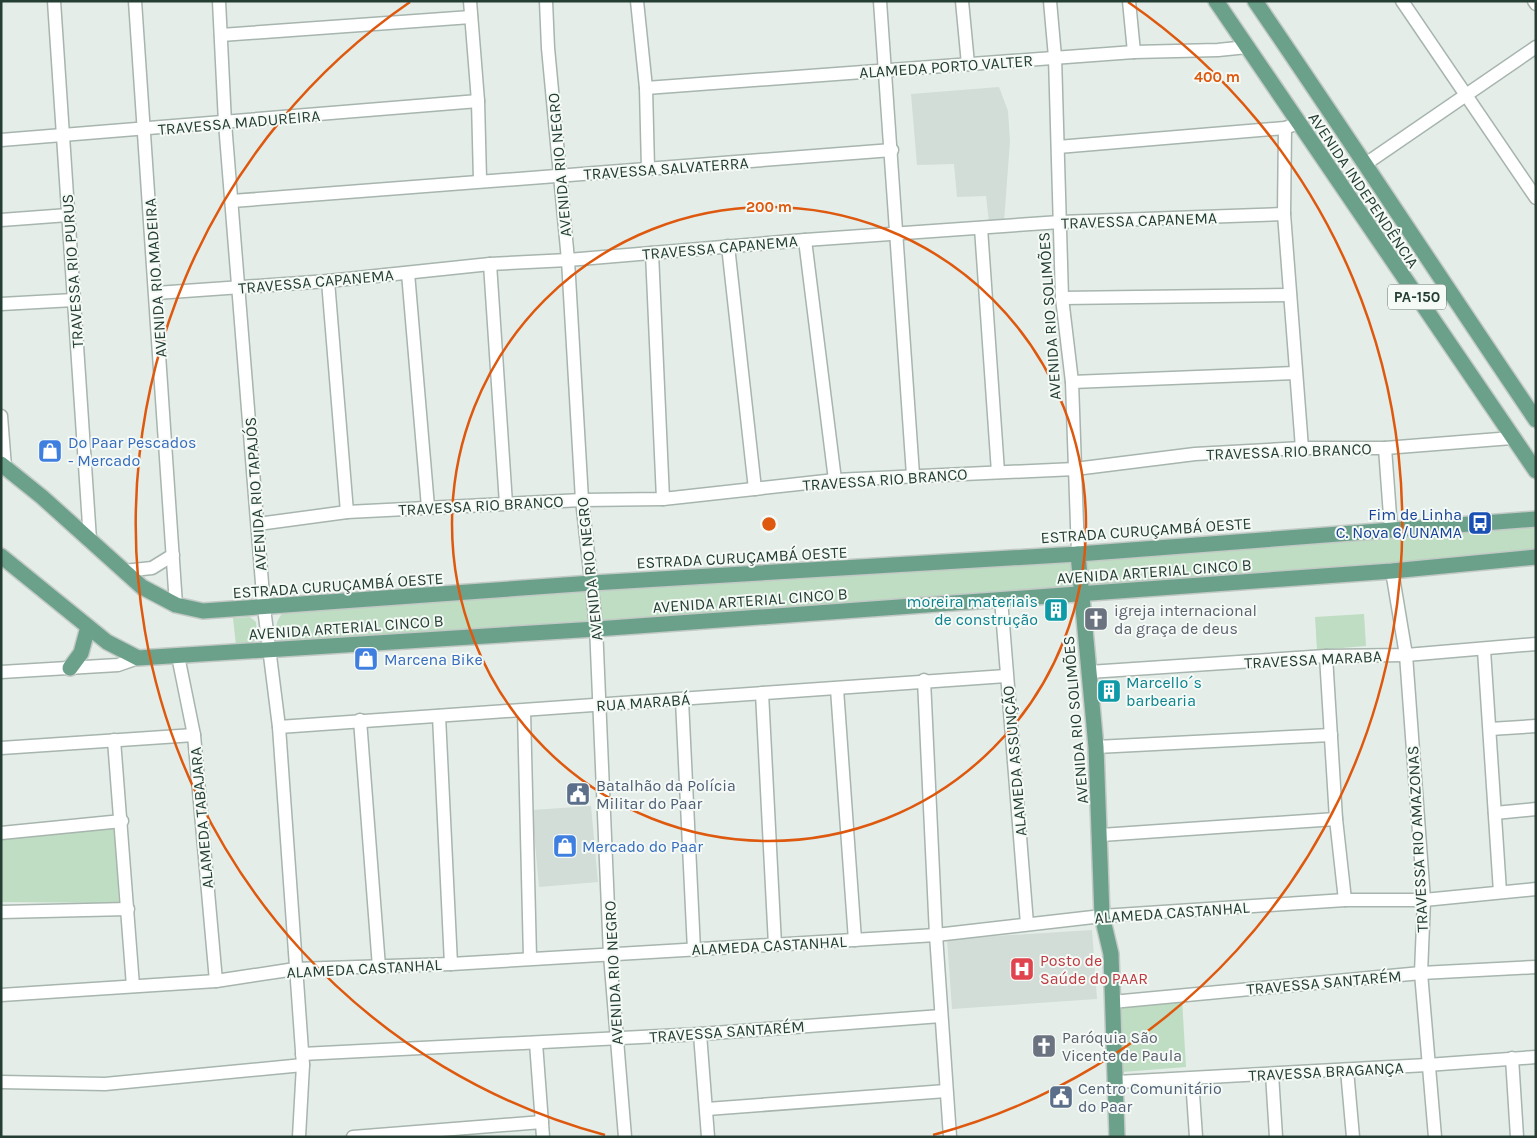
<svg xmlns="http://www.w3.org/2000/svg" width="1537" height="1138" font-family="Karla,sans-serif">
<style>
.built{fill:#d2ddd7}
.green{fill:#beddc2}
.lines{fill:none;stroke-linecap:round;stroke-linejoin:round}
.minor-casing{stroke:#a7b5ae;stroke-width:15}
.major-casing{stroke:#c2c9c6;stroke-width:18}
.minor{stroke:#fff;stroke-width:12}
.major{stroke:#6ba18a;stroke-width:15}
.ring{fill:none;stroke:#de580e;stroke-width:2.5}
.labels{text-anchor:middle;stroke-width:4;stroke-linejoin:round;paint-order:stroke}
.shield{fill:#f5faf6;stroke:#63766e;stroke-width:1}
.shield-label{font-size:15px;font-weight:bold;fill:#243e33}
.street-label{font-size:16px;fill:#243e33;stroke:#f5faf6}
.shop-label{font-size:16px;fill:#366cbe;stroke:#f5faf6;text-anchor:start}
.transit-label{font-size:16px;fill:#164399;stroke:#f5faf6;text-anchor:end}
.culture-label{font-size:16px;fill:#0d838f;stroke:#f5faf6;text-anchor:end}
.worship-label{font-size:16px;fill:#5b616d;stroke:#f5faf6;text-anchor:start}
.service-label{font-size:16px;fill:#4e5e75;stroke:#f5faf6;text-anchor:start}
.health-label{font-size:16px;fill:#be3a42;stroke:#f5faf6;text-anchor:start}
.centre{fill:#de580e;stroke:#f5faf6;stroke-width:2.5}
.ring-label{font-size:15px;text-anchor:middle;font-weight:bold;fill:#de580e;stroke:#f5faf6;stroke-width:4;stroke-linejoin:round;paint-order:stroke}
</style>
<rect width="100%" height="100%" fill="#e4ede8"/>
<!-- built -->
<g class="built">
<polygon points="999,87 1008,111 1010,141 1004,221 989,222 986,196 957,197 954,164 917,165 911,94"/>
<polygon points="591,806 598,882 539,887 532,810"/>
<polygon points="1092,930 1097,999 952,1009 947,939"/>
</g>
<!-- green -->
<g class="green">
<path d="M 1536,519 L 1536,556 L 288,647 C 272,631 273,622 288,607 Z"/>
<polygon points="1364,614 1366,646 1317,650 1315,617"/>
<polygon points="250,617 256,622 257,638 252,643 236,645 233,618"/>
<polygon points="115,825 119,903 1,902 1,836"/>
<polygon points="1182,999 1186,1067 1122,1072 1117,1003"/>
</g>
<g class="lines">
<defs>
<g id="minor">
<polyline points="54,1 90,540"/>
<polyline points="135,1 176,605"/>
<polyline points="219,1 225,123 264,608 279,727 303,1065 299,1137"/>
<polyline points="470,1 478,101 480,180"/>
<polyline points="546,1 548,48 568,260 582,500 596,626 610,955 625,1137"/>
<polyline points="637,1 646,88 648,169"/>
<polyline points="880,1 913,475"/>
<polyline points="962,1 968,64"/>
<polyline points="1050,1 1055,57 1062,298 1072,382 1078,554"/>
<polyline points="1129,1 1134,52"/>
<polyline points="1402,1 1536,198"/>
<polyline points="1534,1 1536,4"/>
<polyline points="221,35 471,17"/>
<polyline points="646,88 1134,52 1218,50 1247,47"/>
<polyline points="1285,128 1284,214 1302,448"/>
<polyline points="1,140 478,101"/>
<polyline points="1058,147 1285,128 1293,125"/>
<polyline points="1364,165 1536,47"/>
<polyline points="232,201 892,150"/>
<polyline points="1,220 68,215"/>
<polyline points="981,228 998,472"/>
<polyline points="805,240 835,480"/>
<polyline points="728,246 755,489"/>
<polyline points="652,253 663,499"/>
<polyline points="490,264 506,504"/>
<polyline points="408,273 428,507"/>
<polyline points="328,281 347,512"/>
<polyline points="156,293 328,281 490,264 568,260 805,240 1060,222 1284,214"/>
<polyline points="1062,298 1290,295"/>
<polyline points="1,304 74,300"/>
<polyline points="1072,382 1295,373"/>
<polyline points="1,416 5,467"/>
<polyline points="1385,448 1391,529"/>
<polyline points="258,524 347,512 582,500 663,499 835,480 1075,469 1195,454 1302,448 1385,448 1512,438"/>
<polyline points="124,571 152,568 173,555"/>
<polyline points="1392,571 1406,655 1424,900 1421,973 1435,1137"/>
<polyline points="1001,599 1027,924"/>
<polyline points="1484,650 1500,892"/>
<polyline points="178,656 194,735 216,981"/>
<polyline points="1326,656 1336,819 1345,900"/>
<polyline points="1,672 118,665 138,658"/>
<polyline points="1089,672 1326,656 1406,655 1536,644"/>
<polyline points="924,680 936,935 950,1137"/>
<polyline points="837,689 855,940"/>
<polyline points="762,693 775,945"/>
<polyline points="682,700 694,950"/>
<polyline points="524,711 530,958"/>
<polyline points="439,716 451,964"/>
<polyline points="360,720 379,967"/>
<polyline points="279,727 1006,676"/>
<polyline points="1490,729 1536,726"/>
<polyline points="114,740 133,986"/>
<polyline points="1096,747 1331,735"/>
<polyline points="1,748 194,735"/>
<polyline points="1495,813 1536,809"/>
<polyline points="1,833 122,821"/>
<polyline points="1101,835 1336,819"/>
<polyline points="1,912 128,909"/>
<polyline points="1,995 216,981 295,969 451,964 936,935 1102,916 1345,900 1424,900 1536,889"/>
<polyline points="1112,1002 1421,973 1536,967"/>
<polyline points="700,1034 708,1137"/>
<polyline points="536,1043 543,1137"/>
<polyline points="302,1054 700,1034 941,1016"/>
<polyline points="1512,1058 1517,1137"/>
<polyline points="1347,1070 1353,1137"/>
<polyline points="1272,1074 1276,1137"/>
<polyline points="1192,1079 1196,1137"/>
<polyline points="1,1082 105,1084 303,1065"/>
<polyline points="1117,1082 1427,1065 1536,1057"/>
<polyline points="707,1109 946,1091"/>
<polyline points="353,1137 542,1122"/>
</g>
<g id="major">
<polyline points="1216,1 1536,471"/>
<path d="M 1255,1 C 1350,140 1442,281 1536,420"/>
<polyline points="1,464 42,497 142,587 176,605 203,611 592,583 1078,554 1536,519"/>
<polyline points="1078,554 1096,747 1102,916 1111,954 1117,1137"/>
<polyline points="1,556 107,642 138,658 596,629 1392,571 1536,557"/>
<polyline points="70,668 81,653 88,627"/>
</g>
</defs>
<!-- minor casing -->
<use href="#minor" class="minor-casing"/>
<!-- major casing -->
<use href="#major" class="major-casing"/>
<!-- minor -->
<use href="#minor" class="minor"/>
<!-- major -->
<use href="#major" class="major"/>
</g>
<!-- distance rings -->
<g class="ring">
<circle cx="769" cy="524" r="317"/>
<path d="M605 1135A633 633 0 0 1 410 2M1128 2A633 633 0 0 1 933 1135"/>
</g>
<!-- icons -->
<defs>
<symbol id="shop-square" viewBox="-11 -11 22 22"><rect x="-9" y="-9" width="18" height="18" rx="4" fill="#3f7fe0" stroke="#f5faf6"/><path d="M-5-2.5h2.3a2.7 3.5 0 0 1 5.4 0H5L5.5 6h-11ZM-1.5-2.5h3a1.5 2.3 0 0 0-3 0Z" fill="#fff"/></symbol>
<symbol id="bus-square" viewBox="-11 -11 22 22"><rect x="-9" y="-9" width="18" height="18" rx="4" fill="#1a4fb4" stroke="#f5faf6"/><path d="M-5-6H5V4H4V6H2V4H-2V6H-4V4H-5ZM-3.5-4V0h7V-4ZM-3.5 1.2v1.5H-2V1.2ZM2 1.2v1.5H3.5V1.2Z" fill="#fff"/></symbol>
<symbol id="building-square" viewBox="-11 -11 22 22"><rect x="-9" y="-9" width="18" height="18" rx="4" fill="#0f9aa8" stroke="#f5faf6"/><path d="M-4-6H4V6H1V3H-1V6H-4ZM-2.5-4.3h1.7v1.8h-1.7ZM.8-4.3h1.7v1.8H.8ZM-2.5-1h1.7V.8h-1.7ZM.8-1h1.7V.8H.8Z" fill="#fff"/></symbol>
<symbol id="church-square" viewBox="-11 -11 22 22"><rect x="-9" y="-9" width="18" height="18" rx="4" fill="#6b7280" stroke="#f5faf6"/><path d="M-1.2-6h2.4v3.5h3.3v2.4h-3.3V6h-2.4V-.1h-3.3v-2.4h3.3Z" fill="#fff"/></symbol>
<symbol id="civic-square" viewBox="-11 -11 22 22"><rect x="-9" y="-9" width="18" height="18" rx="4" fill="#5c6f8a" stroke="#f5faf6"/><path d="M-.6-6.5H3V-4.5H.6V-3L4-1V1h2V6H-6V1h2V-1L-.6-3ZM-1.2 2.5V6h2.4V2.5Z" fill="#fff"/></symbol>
<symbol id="hospital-square" viewBox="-11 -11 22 22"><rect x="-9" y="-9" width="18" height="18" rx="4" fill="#e0444e" stroke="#f5faf6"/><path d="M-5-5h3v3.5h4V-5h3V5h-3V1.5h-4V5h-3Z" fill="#fff"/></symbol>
</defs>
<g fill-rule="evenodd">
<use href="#shop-square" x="36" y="437" width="28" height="28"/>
<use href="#bus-square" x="1466" y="509" width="28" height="28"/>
<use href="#building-square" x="1042" y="596" width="28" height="28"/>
<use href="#church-square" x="1082" y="605" width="28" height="28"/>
<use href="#shop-square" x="352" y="645" width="28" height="28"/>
<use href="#building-square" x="1095" y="677" width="28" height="28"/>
<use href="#civic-square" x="564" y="780" width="28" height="28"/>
<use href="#shop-square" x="551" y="832" width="28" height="28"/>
<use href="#hospital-square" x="1008" y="955" width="28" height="28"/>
<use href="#church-square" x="1030" y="1032" width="28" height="28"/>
<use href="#civic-square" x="1047" y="1083" width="28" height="28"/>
</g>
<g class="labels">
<!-- shield labels -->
<rect class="shield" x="1388" y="284.5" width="58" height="25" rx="4"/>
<g class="shield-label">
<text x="1417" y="302">PA-150</text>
</g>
<!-- street labels -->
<g class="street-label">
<text transform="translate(946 66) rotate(-4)" y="6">ALAMEDA PORTO VALTER</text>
<text transform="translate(239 122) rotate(-5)" y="6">TRAVESSA MADUREIRA</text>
<text transform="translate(559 165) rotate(-95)" y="6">AVENIDA RIO NEGRO</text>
<text transform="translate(666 168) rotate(-4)" y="6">TRAVESSA SALVATERRA</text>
<text transform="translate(1364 190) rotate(56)" y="6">AVENIDA INDEPENDÊNCIA</text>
<text transform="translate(1139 220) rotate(-2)" y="6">TRAVESSA CAPANEMA</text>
<text transform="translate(720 247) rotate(-5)" y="6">TRAVESSA CAPANEMA</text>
<text transform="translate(72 271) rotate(-94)" y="6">TRAVESSA RIO PURUS</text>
<text transform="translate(155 278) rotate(-94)" y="6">AVENIDA RIO MADEIRA</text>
<text transform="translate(316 281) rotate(-5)" y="6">TRAVESSA CAPANEMA</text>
<text transform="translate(1049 316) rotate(-94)" y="6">AVENIDA RIO SOLIMÕES</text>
<text transform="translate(1289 451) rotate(-2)" y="6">TRAVESSA RIO BRANCO</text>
<text transform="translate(885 479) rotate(-4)" y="6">TRAVESSA RIO BRANCO</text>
<text transform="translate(255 494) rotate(-94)" y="6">AVENIDA RIO TAPAJÓS</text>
<text transform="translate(481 505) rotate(-3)" y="6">TRAVESSA RIO BRANCO</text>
<text transform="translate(1146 530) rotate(-4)" y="6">ESTRADA CURUÇAMBÁ OESTE</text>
<text transform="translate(742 557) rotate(-3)" y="6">ESTRADA CURUÇAMBÁ OESTE</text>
<text transform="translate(589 569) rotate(-96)" y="6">AVENIDA RIO NEGRO</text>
<text transform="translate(1154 571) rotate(-4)" y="6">AVENIDA ARTERIAL CINCO B</text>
<text transform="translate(338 585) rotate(-4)" y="6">ESTRADA CURUÇAMBÁ OESTE</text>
<text transform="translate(750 600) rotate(-4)" y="6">AVENIDA ARTERIAL CINCO B</text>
<text transform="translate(346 627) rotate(-4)" y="6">AVENIDA ARTERIAL CINCO B</text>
<text transform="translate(1313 659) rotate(-3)" y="6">TRAVESSA MARABA</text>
<text transform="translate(643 702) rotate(-4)" y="6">RUA MARABÁ</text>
<text transform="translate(1075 720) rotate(-95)" y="6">AVENIDA RIO SOLIMÕES</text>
<text transform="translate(1014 761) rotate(-95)" y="6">ALAMEDA ASSUNÇÃO</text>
<text transform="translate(201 818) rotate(-95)" y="6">ALAMEDA TABAJARA</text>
<text transform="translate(1417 839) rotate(-93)" y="6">TRAVESSA RIO AMAZONAS</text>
<text transform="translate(1172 912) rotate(-4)" y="6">ALAMEDA CASTANHAL</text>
<text transform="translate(769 945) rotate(-3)" y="6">ALAMEDA CASTANHAL</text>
<text transform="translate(364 968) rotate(-3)" y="6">ALAMEDA CASTANHAL</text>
<text transform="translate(613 973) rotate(-93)" y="6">AVENIDA RIO NEGRO</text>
<text transform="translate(1324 982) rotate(-5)" y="6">TRAVESSA SANTARÉM</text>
<text transform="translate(727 1031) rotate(-4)" y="6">TRAVESSA SANTARÉM</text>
<text transform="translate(1326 1071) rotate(-3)" y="6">TRAVESSA BRAGANÇA</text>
</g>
<!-- shop labels -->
<g class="shop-label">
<text x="68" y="448">Do Paar Pescados<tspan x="68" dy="18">- Mercado</tspan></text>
<text x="384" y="665">Marcena Bike</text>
<text x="582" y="852">Mercado do Paar</text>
</g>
<!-- transit labels -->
<g class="transit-label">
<text x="1462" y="520">Fim de Linha<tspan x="1462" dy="18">C. Nova 6/UNAMA</tspan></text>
</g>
<!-- culture labels -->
<g class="culture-label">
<text x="1038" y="607">moreira materiais<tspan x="1038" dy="18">de construção</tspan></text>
<text x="1126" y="688" text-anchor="start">Marcello´s<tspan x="1126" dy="18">barbearia</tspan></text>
</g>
<!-- worship labels -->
<g class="worship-label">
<text x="1114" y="616">igreja internacional<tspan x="1114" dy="18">da graça de deus</tspan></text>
<text x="1062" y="1043">Paróquia São<tspan x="1062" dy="18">Vicente de Paula</tspan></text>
</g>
<!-- service labels -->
<g class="service-label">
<text x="596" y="791">Batalhão da Polícia<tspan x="596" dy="18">Militar do Paar</tspan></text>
<text x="1078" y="1094">Centro Comunitário<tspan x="1078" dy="18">do Paar</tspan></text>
</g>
<!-- health labels -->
<g class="health-label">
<text x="1040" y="966">Posto de<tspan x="1040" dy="18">Saúde do PAAR</tspan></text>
</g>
</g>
<circle cx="769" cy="524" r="8" class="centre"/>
<g class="ring-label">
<text x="1217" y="82">400 m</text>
<text x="769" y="212">200 m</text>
</g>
<!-- border -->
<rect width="1537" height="1138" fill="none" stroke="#243e33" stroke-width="5"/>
</svg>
